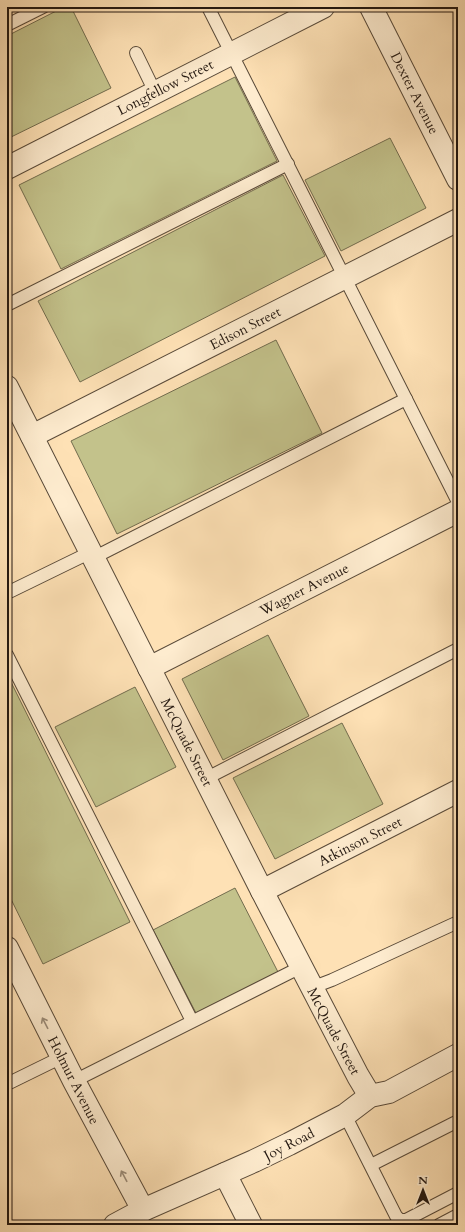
<svg xmlns="http://www.w3.org/2000/svg" width="465" height="1232" font-family="Cardo,serif">
<style>
.green{fill:#c3c28b;stroke:#726c4e}
.lines{fill:none;stroke-linecap:round;stroke-linejoin:round}
.service-casing{stroke:#594a39;stroke-width:14}
.minor-casing{stroke:#594a39;stroke-width:24}
.tertiary-casing{stroke:#594a39;stroke-width:24}
.service{stroke:#feeccf;stroke-width:12}
.minor{stroke:#feeccf;stroke-width:22}
.tertiary{stroke:#feeccf;stroke-width:22}
.oneway{stroke:#9b8c79}
.labels{text-anchor:middle;stroke-width:3.5;stroke-linejoin:round;paint-order:stroke}
.street-label{font-size:14px;fill:#221710;stroke:#feeccf}
</style>
<rect width="100%" height="100%" fill="#fee1b5"/>
<filter id="stains"><feTurbulence type="fractalNoise" baseFrequency=".005" numOctaves="4"/><feColorMatrix values="0 0 0 0 .2 0 0 0 0 .09 0 0 0 0 .02 0 0 0 .5 -.17"/></filter>
<radialGradient id="worn" r=".72"><stop offset=".6" stop-color="#630" stop-opacity="0"/><stop offset="1" stop-color="#630" stop-opacity=".3"/></radialGradient>
<!-- green -->
<g class="green">
<polygon points="64,7 71,7 111,88 7,139 7,36"/>
<polygon points="235,77 277,161 61,269 19,185"/>
<polygon points="390,138 426,208 341,251 305,180"/>
<polygon points="283,175 325,256 80,382 38,301"/>
<polygon points="276,340 322,433 117,534 71,441"/>
<polygon points="268,635 309,716 223,760 182,679"/>
<polygon points="7,674 130,922 43,964 7,891"/>
<polygon points="135,687 176,767 96,807 55,727"/>
<polygon points="342,723 383,804 275,859 233,778"/>
<polygon points="235,888 278,972 196,1013 153,930"/>
</g>
<g class="lines">
<defs>
<g id="service">
<polyline points="208,7 458,502"/>
<polyline points="7,25 43,7"/>
<polyline points="136,53 155,92"/>
<polyline points="7,305 288,164"/>
<polyline points="93,558 406,399"/>
<polyline points="7,593 91,552"/>
<polyline points="7,655 192,1021"/>
<polyline points="205,779 458,649"/>
<polyline points="311,988 332,980 458,922"/>
<polyline points="74,1081 301,967"/>
<polyline points="7,1084 62,1057"/>
<polyline points="345,1115 396,1216 400,1220 406,1220 458,1193"/>
<polyline points="371,1165 458,1121"/>
<polyline points="439,1225 458,1215"/>
</g>
<g id="minor">
<polyline points="7,168 323,7"/>
<polyline points="32,436 458,220"/>
<polyline points="149,668 458,511"/>
<polyline points="262,891 458,791"/>
<polyline points="7,948 74,1081 143,1210"/>
<polyline points="225,1174 251,1225"/>
</g>
<g id="tertiary">
<polyline points="371,7 458,179"/>
<polyline points="7,387 262,891 358,1076 370,1096"/>
<polyline points="115,1225 143,1210 254,1161 289,1144 345,1115 370,1096 389,1092 458,1055"/>
</g>
</defs>
<!-- service casing -->
<use href="#service" class="service-casing"/>
<!-- minor casing -->
<use href="#minor" class="minor-casing"/>
<!-- tertiary casing -->
<use href="#tertiary" class="tertiary-casing"/>
<!-- service -->
<use href="#service" class="service"/>
<!-- minor -->
<use href="#minor" class="minor"/>
<!-- tertiary -->
<use href="#tertiary" class="tertiary"/>
</g>
<!-- one-way arrows -->
<defs><path id="oneway-shaft" d="M-6 0H5M1.5-3L5.5 0L1.5 3" fill="none" stroke-width="1.6" stroke-linecap="round" stroke-linejoin="round"/></defs>
<g class="oneway">
<use href="#oneway-shaft" transform="translate(45 1023) rotate(-117)"/>
<use href="#oneway-shaft" transform="translate(124 1176) rotate(-118)"/>
</g>
<g class="labels">
<!-- street labels -->
<g class="street-label">
<text transform="translate(165 87) rotate(-27)" y="5">Longfellow Street</text>
<text transform="translate(415 93) rotate(63)" y="5">Dexter Avenue</text>
<text transform="translate(245 328) rotate(-27)" y="5">Edison Street</text>
<text transform="translate(304 589) rotate(-27)" y="5">Wagner Avenue</text>
<text transform="translate(187 742) rotate(63)" y="5">McQuade Street</text>
<text transform="translate(360 841) rotate(-27)" y="5">Atkinson Street</text>
<text transform="translate(334 1031) rotate(62)" y="5">McQuade Street</text>
<text transform="translate(74 1080) rotate(63)" y="5">Holmur Avenue</text>
<text transform="translate(289 1144) rotate(-27)" y="5">Joy Road</text>
</g>
</g>
<!-- margin -->
<rect width="465" height="1232" fill="none" stroke="#fee1b5" stroke-width="24"/>
<rect x="8" y="8" width="449" height="1216" fill="none" stroke="#221710" stroke-width="2"/>
<rect x="12" y="12" width="441" height="1208" fill="none" stroke="#221710"/>
<!-- north arrow -->
<g transform="translate(423 1190)" stroke="#feeccf" stroke-width="3" paint-order="stroke">
<path d="M0-3L7 15L0 10L-7 15Z" fill="#221710"/>
<text y="-6" font-size="11" font-weight="bold" text-anchor="middle" fill="#221710">N</text>
</g>
<rect width="100%" height="100%" filter="url(#stains)"/>
<rect width="100%" height="100%" fill="url(#worn)"/>
</svg>
